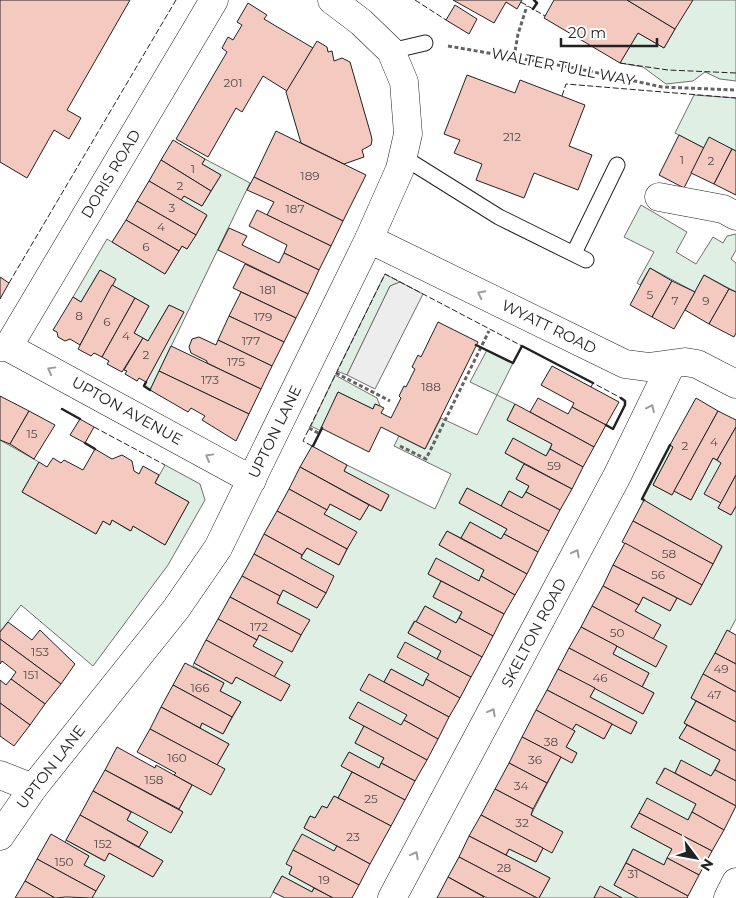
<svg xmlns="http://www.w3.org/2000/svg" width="736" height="898" font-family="Montserrat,sans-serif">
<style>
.green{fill:#e0efe3;stroke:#6f6f6f}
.parking{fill:#ededed;stroke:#6f6f6f}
.building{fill:#f3c9c0;stroke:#222}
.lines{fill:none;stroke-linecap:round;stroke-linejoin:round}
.lane-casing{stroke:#222;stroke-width:17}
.street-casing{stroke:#222;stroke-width:29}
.primary-casing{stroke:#222;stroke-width:29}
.path{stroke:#646464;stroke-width:3;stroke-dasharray:4 2.5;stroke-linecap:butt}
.lane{stroke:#fff;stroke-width:15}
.street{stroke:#fff;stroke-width:28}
.primary{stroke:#fff;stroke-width:28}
.fence{stroke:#222;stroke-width:1;stroke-dasharray:6 2.5;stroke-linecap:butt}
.wall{stroke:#222;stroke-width:2.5}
.oneway{stroke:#9c9c9c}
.labels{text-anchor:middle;stroke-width:4;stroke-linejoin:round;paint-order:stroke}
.number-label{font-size:12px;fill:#564c4a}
.street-label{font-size:15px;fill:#222;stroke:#fff}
</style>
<rect width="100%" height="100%" fill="#fff"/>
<!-- green -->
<g class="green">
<polygon points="627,0 736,0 736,81 720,79 705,72 693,81 666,84 643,67 620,63 638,33 664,48 675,29"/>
<polygon points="694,95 736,98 736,151 709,138 704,148 675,133"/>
<polygon points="205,159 250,183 150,390 144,386 183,312 169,305 148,341 134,333 149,306 112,285 115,279 100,270 81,302 73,297 107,239 165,274 182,246 187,249 207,216 181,200 184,196 202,206 221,175 202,164"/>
<polygon points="641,205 687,232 676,252 696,264 713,237 723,243 727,236 736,234 736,250 731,259 736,263 736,292 704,275 695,292 650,268 640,285 637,283 654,252 624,237"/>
<polygon points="385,274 400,282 390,286 347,375 337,371"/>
<polygon points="487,350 513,363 497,395 515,404 507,420 552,444 546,456 513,439 505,453 524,464 516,479 529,486 522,498 509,491 501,506 467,488 459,503 507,529 501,539 470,522 461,538 447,531 439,545 484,570 479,581 436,559 428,574 441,581 433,597 462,612 456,623 425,606 416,622 414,621 408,633 441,651 423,686 391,669 384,682 407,715 401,725 349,718 364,726 355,743 384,758 379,768 349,752 342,766 352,772 338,798 334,796 327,808 322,806 315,818 310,816 304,828 337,846 334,851 292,867 289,874 314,888 312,892 282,876 270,898 92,898 104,876 84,865 89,856 65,843 66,840 104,861 109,853 153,877 163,861 139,847 147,832 127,820 131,812 183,812 179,809 192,785 217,765 229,744 200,728 202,723 223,734 241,702 220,691 224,683 193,666 194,663 232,684 236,677 281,701 290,685 274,677 282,662 253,646 259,635 292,652 309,620 277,603 283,590 317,608 326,593 301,558 307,548 339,565 356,532 324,514 330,504 360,520 369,505 381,511 389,496 344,471 347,465 435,509 451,474 394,446 399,436 425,449 441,418 477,435 497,395 470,382"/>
<polygon points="335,375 377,398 380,406 375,404 373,409 338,392 321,431 311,426"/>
<polygon points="0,440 39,462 22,492 96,534 103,521 110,525 112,520 130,531 133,526 165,545 189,502 155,483 165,465 200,484 205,500 168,565 93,666 21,605 0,632"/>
<polygon points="670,445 673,447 653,485 672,495 674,491 691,500 713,458 721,463 721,503 718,508 731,515 736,506 736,619 729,632 727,631 691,698 696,701 684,723 687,725 679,738 720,760 711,776 681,761 675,773 664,768 657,783 696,804 688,820 647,799 631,827 672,849 664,865 633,849 614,885 638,898 622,898 600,887 594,898 539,898 550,878 506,855 509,849 536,862 543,848 563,832 531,815 561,757 577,753 566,747 575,731 572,730 576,724 604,739 612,724 631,734 637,722 590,697 595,688 643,714 654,693 642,687 649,673 613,654 617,646 656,667 653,639 660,625 635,611 643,597 670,611 677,598 691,605 722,547 642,499"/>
</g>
<!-- parking -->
<polygon class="parking" points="400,282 423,294 375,389 347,375 390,286"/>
<!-- building -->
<g class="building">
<polygon points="0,0 130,0 67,110 81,118 69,139 54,130 27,178 0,162"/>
<polygon points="453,0 522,0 517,9 506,2 494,23"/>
<polygon points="554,0 627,0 675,29 664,48 638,33 620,63 544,18"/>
<polygon points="627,0 693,0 675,29"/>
<polygon points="248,3 267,15 264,19 313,48 287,91 263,76 242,112 236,108 208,157 176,139 227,52 222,48 228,37 233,40 242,25 237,22"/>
<polygon points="455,5 477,19 469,34 446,20"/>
<polygon points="317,41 327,47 328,52 332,51 334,61 342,58 350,62 371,135 372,140 371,145 362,150 364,157 344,164 301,143 286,92"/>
<polygon points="467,75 515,93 520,80 585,105 569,146 592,155 578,190 534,173 524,198 476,180 482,164 454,153 460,140 444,134"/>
<polygon points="276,131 366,175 343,221 254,177"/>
<polygon points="679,135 704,148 684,188 659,175"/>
<polygon points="709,137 732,149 714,184 691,173"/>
<polygon points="173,140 205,159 202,164 221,175 211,191 161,160"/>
<polygon points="732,149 736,151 736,195 714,184"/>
<polygon points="161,160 211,191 202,206 184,196 181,200 149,181"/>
<polygon points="254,177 343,221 331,246 267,215 274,202 247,190"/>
<polygon points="149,181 207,215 196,235 137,201"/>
<polygon points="137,201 196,235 187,249 182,246 179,251 126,220"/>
<polygon points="257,210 331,246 319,270 284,253 287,245 249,226"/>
<polygon points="126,220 179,251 165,274 112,242"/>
<polygon points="229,228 247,236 242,245 279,263 284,253 319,270 308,294 218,250"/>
<polygon points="245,264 308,294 296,318 233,288"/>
<polygon points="650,268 672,281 652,317 630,305"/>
<polygon points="100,270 116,279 80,345 70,339 65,341 58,337 57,332 53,330 73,297 81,302"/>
<polygon points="704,275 729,289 709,324 685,310"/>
<polygon points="0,277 9,283 0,299"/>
<polygon points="672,281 695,292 674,329 652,317"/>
<polygon points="112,285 135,298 102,357 94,353 91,356 78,349"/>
<polygon points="729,289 736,292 736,333 734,337 709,324"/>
<polygon points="241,292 296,318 284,342 229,316"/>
<polygon points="135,298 149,306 134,333 143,338 122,372 107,364 109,361 102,357"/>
<polygon points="169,305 184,312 146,382 139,378 137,381 125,374 127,371 124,370 143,338 148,341"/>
<polygon points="229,316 284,342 272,366 218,340"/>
<polygon points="438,322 478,342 425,449 381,427 369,452 321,428 338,392 373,409 375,404 380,406 384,408 381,413 391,418 401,398 399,396 404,386 406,387 415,369 412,367 418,355 421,357"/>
<polygon points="199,337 216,345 218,340 272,366 261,389 207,363 207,361 191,353 189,347 192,339"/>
<polygon points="171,346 261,389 249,414 159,371"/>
<polygon points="552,366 619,402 606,425 572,407 574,403 541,385"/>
<polygon points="159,371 249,414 236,441 202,420 205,416 191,408 188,412 150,390"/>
<polygon points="0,396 29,411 10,444 0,440"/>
<polygon points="538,398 568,414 572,407 606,425 594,447 530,412"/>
<polygon points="696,398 718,411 672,495 653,485 673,447 670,445"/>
<polygon points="515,404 594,447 583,467 550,449 552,444 507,420"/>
<polygon points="29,411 55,425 34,459 10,444"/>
<polygon points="718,411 736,420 736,427 717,460 713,458 691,500 674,491"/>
<polygon points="80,419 94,427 85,443 70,435"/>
<polygon points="736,427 736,475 721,503 704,494 721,463 717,460"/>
<polygon points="513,438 546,456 550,449 583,467 572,489 505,453"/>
<polygon points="312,446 347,465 344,471 389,495 381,511 300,467"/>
<polygon points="95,449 112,459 122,455 132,461 134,471 139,474 143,466 159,475 155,483 189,502 165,545 133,526 131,531 112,520 110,525 103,521 96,534 22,492 39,462 47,467 53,458 61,463 64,460 83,470"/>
<polygon points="524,464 572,489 560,510 526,492 529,486 516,479"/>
<polygon points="300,467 369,505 360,520 330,504 327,510 289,489"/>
<polygon points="736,475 736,506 731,515 718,508"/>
<polygon points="467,488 549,531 538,552 504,534 507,529 459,503"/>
<polygon points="289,489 327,510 324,514 357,532 347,549 277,511"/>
<polygon points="509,491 522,498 526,492 560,510 549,531 501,506"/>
<polygon points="644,500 722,546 713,564 633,521"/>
<polygon points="277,511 347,549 339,565 307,548 302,555 264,534"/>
<polygon points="633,521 713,564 702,585 622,542"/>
<polygon points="470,522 501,539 504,534 538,552 527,574 461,538"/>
<polygon points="447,531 527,574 515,595 481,576 484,570 439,545"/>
<polygon points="264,534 302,555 301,558 334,576 326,593 254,554"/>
<polygon points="625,543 702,585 691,605 613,565"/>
<polygon points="254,554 326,593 317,608 283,590 280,596 242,576"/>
<polygon points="436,558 479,581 481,576 515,595 504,614 428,574"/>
<polygon points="613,565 677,598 670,611 643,597 639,605 603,586"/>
<polygon points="242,576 280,596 277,603 310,620 301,635 230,597"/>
<polygon points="441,581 504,614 493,636 459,618 462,612 433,597"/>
<polygon points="603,586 639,605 635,611 661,625 653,639 592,606"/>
<polygon points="230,597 301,635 292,652 259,635 257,640 218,619"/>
<polygon points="425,606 456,623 459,618 493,636 482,657 416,622"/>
<polygon points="592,606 667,646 656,667 581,627"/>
<polygon points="218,619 257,640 253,646 283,662 274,677 206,640"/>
<polygon points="415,621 482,657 471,677 437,659 441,651 408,633"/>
<polygon points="8,622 32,640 40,630 75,664 61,684 0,639 0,632"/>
<polygon points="581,627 617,646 613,654 649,673 642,687 569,648"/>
<polygon points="727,630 736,635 736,664 715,653"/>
<polygon points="0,639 61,684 45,704 11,679 16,672 2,661 0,664"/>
<polygon points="206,640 290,685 281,701 236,677 232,684 194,663"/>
<polygon points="405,642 471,677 460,698 426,679 429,674 397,657"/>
<polygon points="569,648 654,693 643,714 558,669"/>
<polygon points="715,653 736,664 736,692 703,674"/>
<polygon points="185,663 224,683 220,691 241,702 232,717 173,685"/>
<polygon points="391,669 423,686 426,679 460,698 449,717 384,682"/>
<polygon points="558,669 595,688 590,697 637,722 631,734 547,690"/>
<polygon points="369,674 449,717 438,739 404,720 407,715 360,690"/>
<polygon points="703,674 736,692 736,722 691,698"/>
<polygon points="11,679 45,704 30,725 0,703 0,680 6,685"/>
<polygon points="173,685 232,717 223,734 202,723 200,728 161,707"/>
<polygon points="547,690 612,724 604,739 576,724 572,730 536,710"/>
<polygon points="696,701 736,722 736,751 684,723"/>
<polygon points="358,702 401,725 404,720 438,739 427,760 349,718"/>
<polygon points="0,703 30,725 14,746 0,736"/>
<polygon points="161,707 229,744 217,765 150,729"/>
<polygon points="536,710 575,731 566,747 577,753 572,763 522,737"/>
<polygon points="687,725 736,751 736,781 715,770 720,760 679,738"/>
<polygon points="364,726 427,760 415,781 381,763 384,758 355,743"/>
<polygon points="150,729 225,769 211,795 174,775 176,773 137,752"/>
<polygon points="522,737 561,757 547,783 509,763"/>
<polygon points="117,747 155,768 156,765 192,785 179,809 105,770"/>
<polygon points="349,752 379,768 381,763 415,781 405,800 341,766"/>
<polygon points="681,760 711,776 715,770 736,781 736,806 675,773"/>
<polygon points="509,763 547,783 533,809 495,789"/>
<polygon points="665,768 736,806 724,830 692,812 696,804 656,783"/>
<polygon points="105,770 183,812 171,833 93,791"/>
<polygon points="352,772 405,800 391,826 338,798"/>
<polygon points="495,789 533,809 531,815 563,832 552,853 481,815"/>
<polygon points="93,791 131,812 127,820 148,832 139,847 80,815"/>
<polygon points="334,796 391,826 370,864 304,828 310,816 315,818 322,806 327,808"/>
<polygon points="647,798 688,820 692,812 724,830 712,851 639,813"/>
<polygon points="639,813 712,851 699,875 667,858 672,849 631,827"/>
<polygon points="80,815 163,861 153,877 109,853 105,861 66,840"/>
<polygon points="481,815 543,848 536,862 509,849 506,855 469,836"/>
<polygon points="51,834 89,856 84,865 105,876 96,891 37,859"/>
<polygon points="302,834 334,851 337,846 370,864 359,885 293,850"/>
<polygon points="469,836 550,878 539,898 537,898 459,857"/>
<polygon points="633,849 664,865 667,858 699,875 688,896 626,863"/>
<polygon points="293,850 359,885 352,898 333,898 289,874 292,867 286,864"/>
<polygon points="459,857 537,898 487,898 448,877"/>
<polygon points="37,859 96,891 92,898 66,897 55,898 25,881"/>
<polygon points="626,863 688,896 687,898 638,898 614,885"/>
<polygon points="282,876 312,892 314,888 333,898 285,898 273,892"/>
<polygon points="448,877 484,897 483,898 437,898"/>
<polygon points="25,881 55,898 15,898"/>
<polygon points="600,886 622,898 594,898"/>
</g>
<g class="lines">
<defs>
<g id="lane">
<polyline points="391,51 425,43"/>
<polyline points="403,157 499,217 586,260"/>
<polyline points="574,253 617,165"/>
</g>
<g id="street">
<polyline points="659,197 723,209 736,216"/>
<polyline points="369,239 625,364 648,367 685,362 697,364 736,384"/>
<polyline points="0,347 8,347 252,480"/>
<polyline points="8,347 214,0"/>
<polyline points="0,775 33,788"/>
<polyline points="392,898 617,476 671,365"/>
<polyline points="728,898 736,882"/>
</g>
<polyline id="primary" points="0,836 33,788 176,609 218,548 369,239 400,169 408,134 404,82 391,51 361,22 332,0"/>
</defs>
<!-- lane casing -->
<use href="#lane" class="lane-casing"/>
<!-- street casing -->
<use href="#street" class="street-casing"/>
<!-- primary casing -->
<use href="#primary" class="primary-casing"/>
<!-- path -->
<g class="path">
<polyline points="448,46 575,68 662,87 736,90"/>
<polyline points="514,57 518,34 527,6"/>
<polyline points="336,373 390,401"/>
<polyline points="309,428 320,434"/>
<polyline points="400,446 426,459 489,331"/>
</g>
<!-- lane -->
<use href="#lane" class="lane"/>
<!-- street -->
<use href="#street" class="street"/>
<!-- primary -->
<use href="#primary" class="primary"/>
<!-- fence -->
<g class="fence">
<polyline points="415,0 446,20"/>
<polyline points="521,2 545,16"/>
<polyline points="620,63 668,70 736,73"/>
<polyline points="562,96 566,84 736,98"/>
<polyline points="9,283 176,0"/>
<polyline points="591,387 593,383 621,398"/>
<polyline points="94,427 165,465"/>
<polyline points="312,446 303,441 385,274 522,346"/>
</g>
<!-- wall -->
<g class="wall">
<polyline points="533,9 537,3 534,0"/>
<polyline points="476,345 513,363 522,346 593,383"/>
<polyline points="146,382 144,386 150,390"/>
<polyline points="62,409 80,419"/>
<polyline points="606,425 613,429 625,405 625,401 621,398"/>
<polyline points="85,443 95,449"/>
<polyline points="313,446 322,428"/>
<polyline points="644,500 642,499 670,445"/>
</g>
</g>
<!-- one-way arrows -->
<defs><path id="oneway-chevron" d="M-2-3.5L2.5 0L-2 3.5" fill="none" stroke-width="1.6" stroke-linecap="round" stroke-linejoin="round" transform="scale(1.25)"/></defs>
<g class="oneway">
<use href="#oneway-chevron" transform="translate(481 294) rotate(-154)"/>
<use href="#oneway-chevron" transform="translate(51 370) rotate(-151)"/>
<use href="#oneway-chevron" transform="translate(651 408) rotate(-64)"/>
<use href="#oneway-chevron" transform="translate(209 457) rotate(-151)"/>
<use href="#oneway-chevron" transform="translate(576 553) rotate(-62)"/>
<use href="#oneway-chevron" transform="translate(492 712) rotate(-62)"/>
<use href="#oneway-chevron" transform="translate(415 855) rotate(-62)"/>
</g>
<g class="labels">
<!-- number labels -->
<g class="number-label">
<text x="233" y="87">201</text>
<text x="512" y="141">212</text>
<text x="682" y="164">1</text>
<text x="711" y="165">2</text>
<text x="193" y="173">1</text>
<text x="310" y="180">189</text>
<text x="180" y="190">2</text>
<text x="172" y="212">3</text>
<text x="295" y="213">187</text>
<text x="161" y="231">4</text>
<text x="146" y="251">6</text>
<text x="268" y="294">181</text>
<text x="650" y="299">5</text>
<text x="675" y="305">7</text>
<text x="706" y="305">9</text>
<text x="79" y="320">8</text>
<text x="263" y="321">179</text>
<text x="107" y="326">6</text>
<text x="126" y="340">4</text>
<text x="251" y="345">177</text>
<text x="146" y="359">2</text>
<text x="236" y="366">175</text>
<text x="210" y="384">173</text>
<text x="431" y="391">188</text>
<text x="32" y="438">15</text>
<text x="714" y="446">4</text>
<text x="685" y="450">2</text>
<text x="554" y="470">59</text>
<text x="669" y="558">58</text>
<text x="658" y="579">56</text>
<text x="259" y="631">172</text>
<text x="617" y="637">50</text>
<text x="40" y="656">153</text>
<text x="721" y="673">49</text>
<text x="31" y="679">151</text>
<text x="600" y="682">46</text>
<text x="200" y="692">166</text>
<text x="714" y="699">47</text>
<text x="551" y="746">38</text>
<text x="177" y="762">160</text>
<text x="535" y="764">36</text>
<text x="154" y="784">158</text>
<text x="521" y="790">34</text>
<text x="371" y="803">25</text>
<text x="522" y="827">32</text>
<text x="353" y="841">23</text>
<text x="103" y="848">152</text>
<text x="64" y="866">150</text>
<text x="504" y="872">28</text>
<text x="633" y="878">31</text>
<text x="324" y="884">19</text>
</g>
<!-- street labels -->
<g class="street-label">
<text transform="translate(563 67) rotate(11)" y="5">WALTER TULL WAY</text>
<text transform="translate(111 174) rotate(-59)" y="5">DORIS ROAD</text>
<text transform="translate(549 327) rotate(26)" y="5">WYATT ROAD</text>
<text transform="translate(127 411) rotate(29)" y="5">UPTON AVENUE</text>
<text transform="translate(275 432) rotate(-64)" y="5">UPTON LANE</text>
<text transform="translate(534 633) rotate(-62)" y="5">SKELTON ROAD</text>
<text transform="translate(51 767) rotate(-52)" y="5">UPTON LANE</text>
</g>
</g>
<!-- north arrow -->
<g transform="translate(696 858) rotate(122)" stroke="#ffffff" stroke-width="4" paint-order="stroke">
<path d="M0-4L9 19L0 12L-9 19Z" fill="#222222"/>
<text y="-8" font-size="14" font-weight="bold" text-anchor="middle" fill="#222222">N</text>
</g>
<!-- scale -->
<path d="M561 38v8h96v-8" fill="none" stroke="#222222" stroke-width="2.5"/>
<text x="568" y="38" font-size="15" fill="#222222" stroke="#ffffff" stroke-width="4" paint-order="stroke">20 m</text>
</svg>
